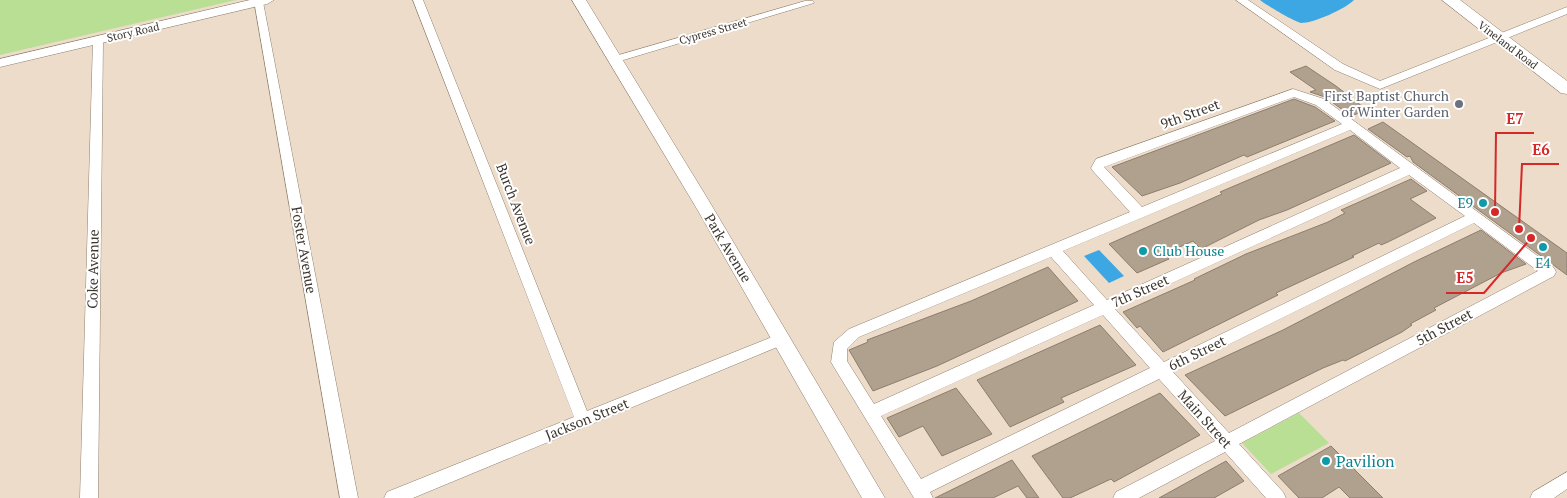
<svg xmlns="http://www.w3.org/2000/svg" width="1567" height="498" font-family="'PT Serif',serif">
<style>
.green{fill:#b9df95}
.water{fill:#3ca7e2}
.building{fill:#b0a18f;stroke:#8c7d6c}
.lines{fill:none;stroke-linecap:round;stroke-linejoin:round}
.minor-casing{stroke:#8f806f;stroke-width:1}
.tertiary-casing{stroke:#8f806f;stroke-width:1}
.secondary-casing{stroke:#8f806f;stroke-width:1}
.minor{fill:#fff;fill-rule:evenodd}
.tertiary{fill:#fff;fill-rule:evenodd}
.secondary{fill:#fff;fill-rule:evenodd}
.worship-dot{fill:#6b7280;stroke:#fff;stroke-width:2}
.culture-dot{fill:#0f9aa8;stroke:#fff;stroke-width:2}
.labels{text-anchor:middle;stroke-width:4;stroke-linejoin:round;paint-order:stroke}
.far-street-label{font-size:11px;fill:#3d362f;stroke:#fff}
.worship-label{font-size:14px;fill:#5b616d;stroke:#fff;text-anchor:end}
.street-label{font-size:14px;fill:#3d362f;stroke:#fff}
.culture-label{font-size:14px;fill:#0d838f;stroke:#fff;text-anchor:end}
.near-culture-label{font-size:16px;fill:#0d838f;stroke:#fff;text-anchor:start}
.leader{fill:none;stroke:#d62828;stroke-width:2}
.callout-dot{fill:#d62828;stroke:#fff;stroke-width:2}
.callout-label{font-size:15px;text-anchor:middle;font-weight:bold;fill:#d62828;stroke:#fff;stroke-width:4;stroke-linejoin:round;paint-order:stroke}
</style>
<rect width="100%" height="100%" fill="#eddcca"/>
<!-- green -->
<g class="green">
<polygon points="0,0 236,0 0,55"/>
<polygon points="1299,413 1329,443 1271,474 1242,443"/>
</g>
<!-- water -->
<g class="water">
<path d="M 1260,0 L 1354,0 C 1345,9 1314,23 1301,23 C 1295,22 1266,5 1260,0 Z"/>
<polygon points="1099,250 1124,276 1109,283 1084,256"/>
</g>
<!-- building -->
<g class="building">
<polygon points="1306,66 1336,86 1367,110 1351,116 1325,97 1310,92 1316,90 1290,72"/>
<polygon points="1294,99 1315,107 1335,121 1247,157 1244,155 1180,183 1142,196 1112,167"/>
<polygon points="1383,122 1567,253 1567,275 1413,162 1410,156 1407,157 1368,129"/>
<polygon points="1354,135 1391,163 1287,210 1259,220 1201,249 1193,241 1164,254 1169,259 1137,273 1109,244 1222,194 1220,192"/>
<polygon points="1411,179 1427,191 1410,199 1436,218 1388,242 1381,245 1379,243 1352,256 1354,257 1276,293 1278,295 1163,352 1140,326 1137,328 1123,312 1195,280 1194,279 1246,254 1328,222 1345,213 1341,210"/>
<polygon points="1481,230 1526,264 1501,273 1434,308 1436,310 1410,324 1412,325 1402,332 1345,361 1343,360 1323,368 1225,416 1185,375 1283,330 1414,262"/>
<polygon points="1048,267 1078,301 937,366 873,391 849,350 868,342 867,340 971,301"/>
<polygon points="1100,325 1136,365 1061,398 1064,402 1010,427 977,380"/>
<polygon points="956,388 992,434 942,456 923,426 899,437 887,418"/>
<polygon points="1160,393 1200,435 1114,482 1111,479 1070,498 1063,498 1032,456"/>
<polygon points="1331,446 1383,498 1350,498 1339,487 1322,498 1299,498 1278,476"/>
<polygon points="1012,460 1039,498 1027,498 1018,486 993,498 935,498"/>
<polygon points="1226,461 1244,481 1214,498 1159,498"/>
</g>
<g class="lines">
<defs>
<g id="minor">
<polygon points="254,0 263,2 358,498 340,498"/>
<polygon points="413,0 423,0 587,411 782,333 787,335 789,339 787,343 413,498 384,498 387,492 574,417"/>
<polygon points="1236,0 1248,0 1343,64 1380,81 1567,7 1567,14 1380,89 1335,70"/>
<polygon points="805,1 813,1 814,3 620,61 616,62 610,59 612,57"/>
<polygon points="98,37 103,40 98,498 80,498 93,40"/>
<path d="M 1293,89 L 1324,99 L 1554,268 L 1556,272 L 1554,276 L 1239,444 L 1283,492 L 1286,498 L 1266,498 L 1225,452 L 1139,498 L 1113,498 L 1116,492 L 1215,441 L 1159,379 L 930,492 L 933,498 L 914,498 L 834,367 L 831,362 L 834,342 L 849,329 L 1130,212 L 1093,171 L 1091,168 L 1096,159 ZM 1294,97 L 1316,105 L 1342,124 L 1142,207 L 1104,167 ZM 1350,130 L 1400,168 L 1107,300 L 1063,251 ZM 1409,175 L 1465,216 L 1164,362 L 1115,309 ZM 1474,223 L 1538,271 L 1229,433 L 1173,372 ZM 1051,257 L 1094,305 L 874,404 L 847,361 L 847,349 L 859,337 ZM 1103,315 L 1150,368 L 921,479 L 881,416 Z"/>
<polygon points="1567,472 1567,489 1554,498 1530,498 1533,492"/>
</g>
<g id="tertiary">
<polygon points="250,0 274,0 267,4 0,67 0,59"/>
<polygon points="572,0 586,0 709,201 885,498 862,498 697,209"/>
</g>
<polygon id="secondary" points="1442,0 1460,0 1567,81 1567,94 1561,93"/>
</defs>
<!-- minor casing -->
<use href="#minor" class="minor-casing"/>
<!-- tertiary casing -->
<use href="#tertiary" class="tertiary-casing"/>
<!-- secondary casing -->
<use href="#secondary" class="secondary-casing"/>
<!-- minor -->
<use href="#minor" class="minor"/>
<!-- tertiary -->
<use href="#tertiary" class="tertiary"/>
<!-- secondary -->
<use href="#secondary" class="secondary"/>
</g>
<!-- markers -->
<circle class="worship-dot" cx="1459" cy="104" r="5"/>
<g class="culture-dot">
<circle cx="1483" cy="203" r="5"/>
<circle cx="1543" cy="247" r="5"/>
<circle cx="1143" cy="251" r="5"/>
<circle cx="1326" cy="461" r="5"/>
</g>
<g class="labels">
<!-- far-street labels -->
<g class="far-street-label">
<text transform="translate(713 31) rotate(-16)" y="4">Cypress Street</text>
<text transform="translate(133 32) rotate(-13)" y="4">Story Road</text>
<text transform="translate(1508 45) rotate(37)" y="4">Vineland Road</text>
</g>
<!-- worship labels -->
<g class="worship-label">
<text x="1449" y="101">First Baptist Church<tspan x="1449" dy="16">of Winter Garden</tspan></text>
</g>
<!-- street labels -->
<g class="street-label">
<text transform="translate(1190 114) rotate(-20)" y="5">9th Street</text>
<text transform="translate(516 204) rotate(69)" y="5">Burch Avenue</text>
<text transform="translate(728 248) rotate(59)" y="5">Park Avenue</text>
<text transform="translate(304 250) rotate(80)" y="5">Foster Avenue</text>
<text transform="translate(93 269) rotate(-89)" y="5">Coke Avenue</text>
<text transform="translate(1140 291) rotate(-24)" y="5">7th Street</text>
<text transform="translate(1444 327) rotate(-28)" y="5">5th Street</text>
<text transform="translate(1197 353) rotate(-26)" y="5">6th Street</text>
<text transform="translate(587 419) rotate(-22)" y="5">Jackson Street</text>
<text transform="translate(1205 419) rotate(48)" y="5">Main Street</text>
</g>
<!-- culture labels -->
<g class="culture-label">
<text x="1473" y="208">E9</text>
<text x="1153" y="256" text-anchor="start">Club House</text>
<text x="1543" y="268" text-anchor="middle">E4</text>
</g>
<!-- near-culture labels -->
<g class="near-culture-label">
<text x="1336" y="467">Pavilion</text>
</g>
</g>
<!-- callouts -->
<path class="leader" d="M1495 212L1496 133H1534M1519 229L1522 164H1559M1531 238L1484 293H1446"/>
<g class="callout-dot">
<circle cx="1495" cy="212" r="5"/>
<circle cx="1519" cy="229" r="5"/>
<circle cx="1531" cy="238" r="5"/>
</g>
<g class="callout-label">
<text x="1515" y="124">E7</text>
<text x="1541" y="155">E6</text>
<text x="1465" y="283">E5</text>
</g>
</svg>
